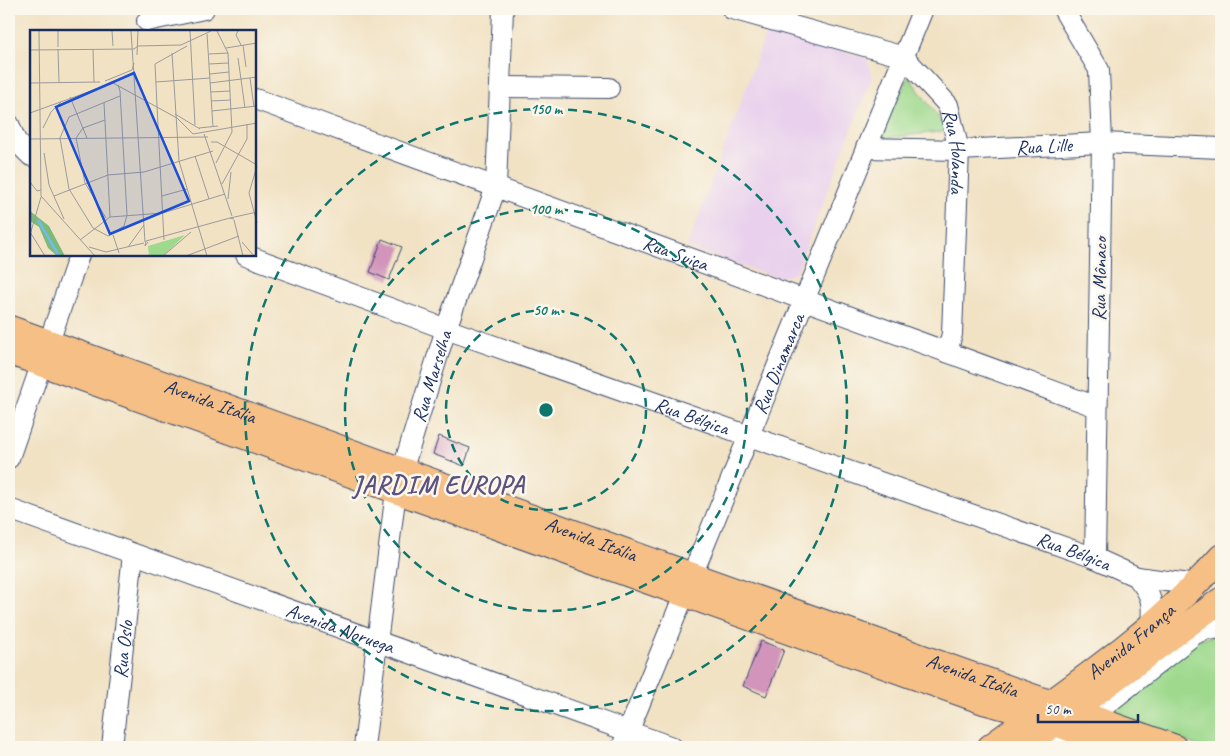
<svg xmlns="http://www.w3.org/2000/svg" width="1230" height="756" font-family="Caveat,sans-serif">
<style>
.built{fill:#e9d1ed}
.green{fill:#9ed98d;stroke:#5c8476}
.building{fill:#d294bb}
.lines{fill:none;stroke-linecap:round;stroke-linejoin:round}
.minor-casing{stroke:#3b4a6d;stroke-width:22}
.major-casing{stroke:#3b4a6d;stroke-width:27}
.minor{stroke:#fff;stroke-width:20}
.major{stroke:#f5bf86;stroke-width:25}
.ring{fill:none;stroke:#0f766e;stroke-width:2.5;stroke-dasharray:9 6}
.labels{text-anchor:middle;stroke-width:5;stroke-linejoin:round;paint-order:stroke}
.street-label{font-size:20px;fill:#1b2f5e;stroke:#fbf7ec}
.district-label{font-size:25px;font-weight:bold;letter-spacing:1px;fill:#5b527f;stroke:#fbf7ec}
.inset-river{fill:none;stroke:#71bcea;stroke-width:2.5}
.inset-road{fill:none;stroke:#9b9a9b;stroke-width:1}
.view{fill:#1d4ed8;fill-opacity:0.15;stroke:#1d4ed8;stroke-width:2.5}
.inset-edge{fill:none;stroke:#1b2f5e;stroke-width:2.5}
.centre{fill:#0f766e;stroke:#fbf7ec;stroke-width:2.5}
.ring-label{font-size:15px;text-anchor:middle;font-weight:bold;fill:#0f766e;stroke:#fbf7ec;stroke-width:5;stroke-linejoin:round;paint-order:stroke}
</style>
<rect width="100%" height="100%" fill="#fbf7ec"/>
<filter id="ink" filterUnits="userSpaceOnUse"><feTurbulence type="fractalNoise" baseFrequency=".02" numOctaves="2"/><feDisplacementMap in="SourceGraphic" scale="10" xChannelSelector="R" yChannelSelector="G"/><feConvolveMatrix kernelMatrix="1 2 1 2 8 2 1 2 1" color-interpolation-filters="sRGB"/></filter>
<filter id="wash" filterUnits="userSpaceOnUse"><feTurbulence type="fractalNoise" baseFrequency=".0096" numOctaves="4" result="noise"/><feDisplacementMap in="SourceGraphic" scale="20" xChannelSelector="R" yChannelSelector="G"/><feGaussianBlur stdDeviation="1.12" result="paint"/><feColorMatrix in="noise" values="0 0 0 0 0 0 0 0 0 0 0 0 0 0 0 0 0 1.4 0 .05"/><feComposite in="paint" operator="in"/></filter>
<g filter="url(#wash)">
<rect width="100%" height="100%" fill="#f1e2c4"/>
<!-- built -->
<polygon class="built" points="768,28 867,59 872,76 796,273 778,278 687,247"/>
<!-- green -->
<g class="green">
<polygon points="909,77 948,131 876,139"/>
<polygon points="1221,635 1221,747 1201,747 1105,712 1202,638"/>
</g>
<g id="blocks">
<!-- building -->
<g class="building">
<polygon points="382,239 402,247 389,280 370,272"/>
<polygon points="439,436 470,448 464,466 433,454"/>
<polygon points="761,641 784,650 766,696 743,686"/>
</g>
</g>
</g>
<g filter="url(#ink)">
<use href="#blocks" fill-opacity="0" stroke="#3b4a6d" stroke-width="1"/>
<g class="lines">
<defs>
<g id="minor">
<path id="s1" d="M 732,9 L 904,57 L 948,105 L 959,150 L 952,334 L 947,352"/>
<polyline points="1063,9 1099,70 1102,143 1095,558"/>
<polyline points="147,21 204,9"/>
<polyline points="500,87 609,88"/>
<path id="s2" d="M 255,99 L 1097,407"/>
<polyline points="9,124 16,141 31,156"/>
<path id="s3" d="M 866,148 L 959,150 L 1102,143 L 1221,148"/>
<path id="s4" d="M 246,255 L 446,329 L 1095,558 L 1137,577 L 1196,585"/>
<polyline points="9,458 79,255"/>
<path id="s5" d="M 9,509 L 672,747"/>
<path d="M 1137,577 C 1152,595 1153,602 1151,625"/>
<path id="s6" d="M 112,747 L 133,554"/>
<path id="s7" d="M 364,747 L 396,491 L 446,329 L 496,187 L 503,9"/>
<path id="s8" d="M 622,747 L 923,9"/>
<polyline points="1053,747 1195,634 1207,628 1221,629"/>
</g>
<g id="major">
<path id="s9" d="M 9,328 L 691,575 L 1174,747"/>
<polyline points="9,352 985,702 1034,715 1118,747"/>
<path id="s10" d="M 990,747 C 1070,688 1155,632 1221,557"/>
<polyline points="1023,747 1221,600"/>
</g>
</defs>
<!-- minor casing -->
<use href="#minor" class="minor-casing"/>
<!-- major casing -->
<use href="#major" class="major-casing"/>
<!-- minor -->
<use href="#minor" class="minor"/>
<!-- major -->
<use href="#major" class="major"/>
</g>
</g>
<!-- distance rings -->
<g class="ring">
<circle cx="546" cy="410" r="100"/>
<circle cx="546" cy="410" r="201"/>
<circle cx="546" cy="410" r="301"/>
</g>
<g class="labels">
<!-- street labels -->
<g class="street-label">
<text dy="7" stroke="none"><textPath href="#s3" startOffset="178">Rua Lille</textPath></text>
<text dy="7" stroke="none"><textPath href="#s1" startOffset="291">Rua Holanda</textPath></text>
<text dy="7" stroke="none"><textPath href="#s2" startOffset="448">Rua Suiça</textPath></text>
<text transform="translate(1099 279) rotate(-89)" y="7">Rua Mônaco</text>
<text dy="7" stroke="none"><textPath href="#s8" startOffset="414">Rua Dinamarca</textPath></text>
<text dy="7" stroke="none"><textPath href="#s7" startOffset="378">Rua Marselha</textPath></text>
<text dy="7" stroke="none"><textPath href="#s9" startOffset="214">Avenida Itália</textPath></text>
<text dy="7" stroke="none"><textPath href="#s4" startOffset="474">Rua Bélgica</textPath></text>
<text dy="7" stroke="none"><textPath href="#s9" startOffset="619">Avenida Itália</textPath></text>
<text dy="7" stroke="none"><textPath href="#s4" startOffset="879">Rua Bélgica</textPath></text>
<text dy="7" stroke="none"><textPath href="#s5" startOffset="352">Avenida Noruega</textPath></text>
<text dy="7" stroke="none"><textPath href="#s10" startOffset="176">Avenida França</textPath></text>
<text dy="7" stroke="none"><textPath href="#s6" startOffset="98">Rua Oslo</textPath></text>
<text dy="7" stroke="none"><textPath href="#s9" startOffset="1024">Avenida Itália</textPath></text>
</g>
<!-- district labels -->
<g class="district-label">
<text x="439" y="493">JARDIM EUROPA</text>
</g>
</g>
<!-- overview -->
<g transform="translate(30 30)">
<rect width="226" height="226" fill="#f1e2c4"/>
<path d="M 155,205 L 133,226 L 119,226 L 118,216 Z" fill="#9ed98d"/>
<path d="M 0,181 L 19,196 L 35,226 L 27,226 L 18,218 L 9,197 L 0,191 Z" fill="#7eb978"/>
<path class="inset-river" d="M 8,190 L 29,226"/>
<path class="inset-road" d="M 9,1 L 11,166 L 65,226M 82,1 L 83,16M 101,1 L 115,212M 160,1 L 165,95M 208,1 L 206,5 L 211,15M 177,4 L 183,97M 213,15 L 216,37M 28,17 L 28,1M 196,18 L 227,13M 28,19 L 29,52M 63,19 L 64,52M 0,20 L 104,19 L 108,16 L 151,15 L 181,1M 142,23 L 149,131 L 177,226M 179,24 L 198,23M 107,25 L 108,1M 208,28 L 215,78M 179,34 L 198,33M 180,44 L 199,42M 220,48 L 224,77M 75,51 L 102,40 L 104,33M 126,52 L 180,48M 0,53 L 70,52M 180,53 L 227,47M 88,55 L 90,61 L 97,185 L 94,196 L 78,206 L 63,198 L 39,159 L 30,108 L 39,87 L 90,66M 181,62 L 200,61M 40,67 L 57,108M 181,71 L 201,70M 74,73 L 80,187M 127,76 L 134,210M 127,76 L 125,34 L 157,16M 182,81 L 227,76M 0,83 L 83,53 L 147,88 L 163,104 L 227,93M 145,84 L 170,99M 75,90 L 53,98 L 46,108 L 55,153 L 76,188M 13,98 L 21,82 L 31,72M 169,98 L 188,96M 174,104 L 202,186M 0,109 L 178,107M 181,112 L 187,112 L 227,135M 14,123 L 19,155 L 34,189M 165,126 L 179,169M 186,133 L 202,102 L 198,23 L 187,1M 227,136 L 219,163 L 227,193M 0,152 L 7,161 L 11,160M 192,154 L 217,109 L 217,94M 24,166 L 78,145 L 114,142 L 183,121M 132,166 L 157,159M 198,169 L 201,142M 204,189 L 200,188 L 227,182M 204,190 L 213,226M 0,202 L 15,226M 0,205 L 11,167M 83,205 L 89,223M 50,210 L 80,187 L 133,183 L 195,164M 118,212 L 115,216 L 116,211 L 200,188M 212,212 L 224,226M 59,217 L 76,222 L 114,213M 98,217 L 114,195M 133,226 L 161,202M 156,226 L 209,206"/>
<path class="view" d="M 104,43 L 159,171 L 80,204 L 26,77 Z"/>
<rect width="226" height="226" class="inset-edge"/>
</g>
<circle cx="546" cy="410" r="8" class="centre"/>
<g class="ring-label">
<text x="546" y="114">150 m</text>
<text x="546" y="214">100 m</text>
<text x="546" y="315">50 m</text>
</g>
<!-- margin -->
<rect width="1230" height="756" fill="none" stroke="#fbf7ec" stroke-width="30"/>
<!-- scale -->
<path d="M1038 714v8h100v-8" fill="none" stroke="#1b2f5e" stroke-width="2.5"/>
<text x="1045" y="714" font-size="15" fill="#1b2f5e" stroke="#fbf7ec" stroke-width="4" paint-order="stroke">50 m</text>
</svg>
